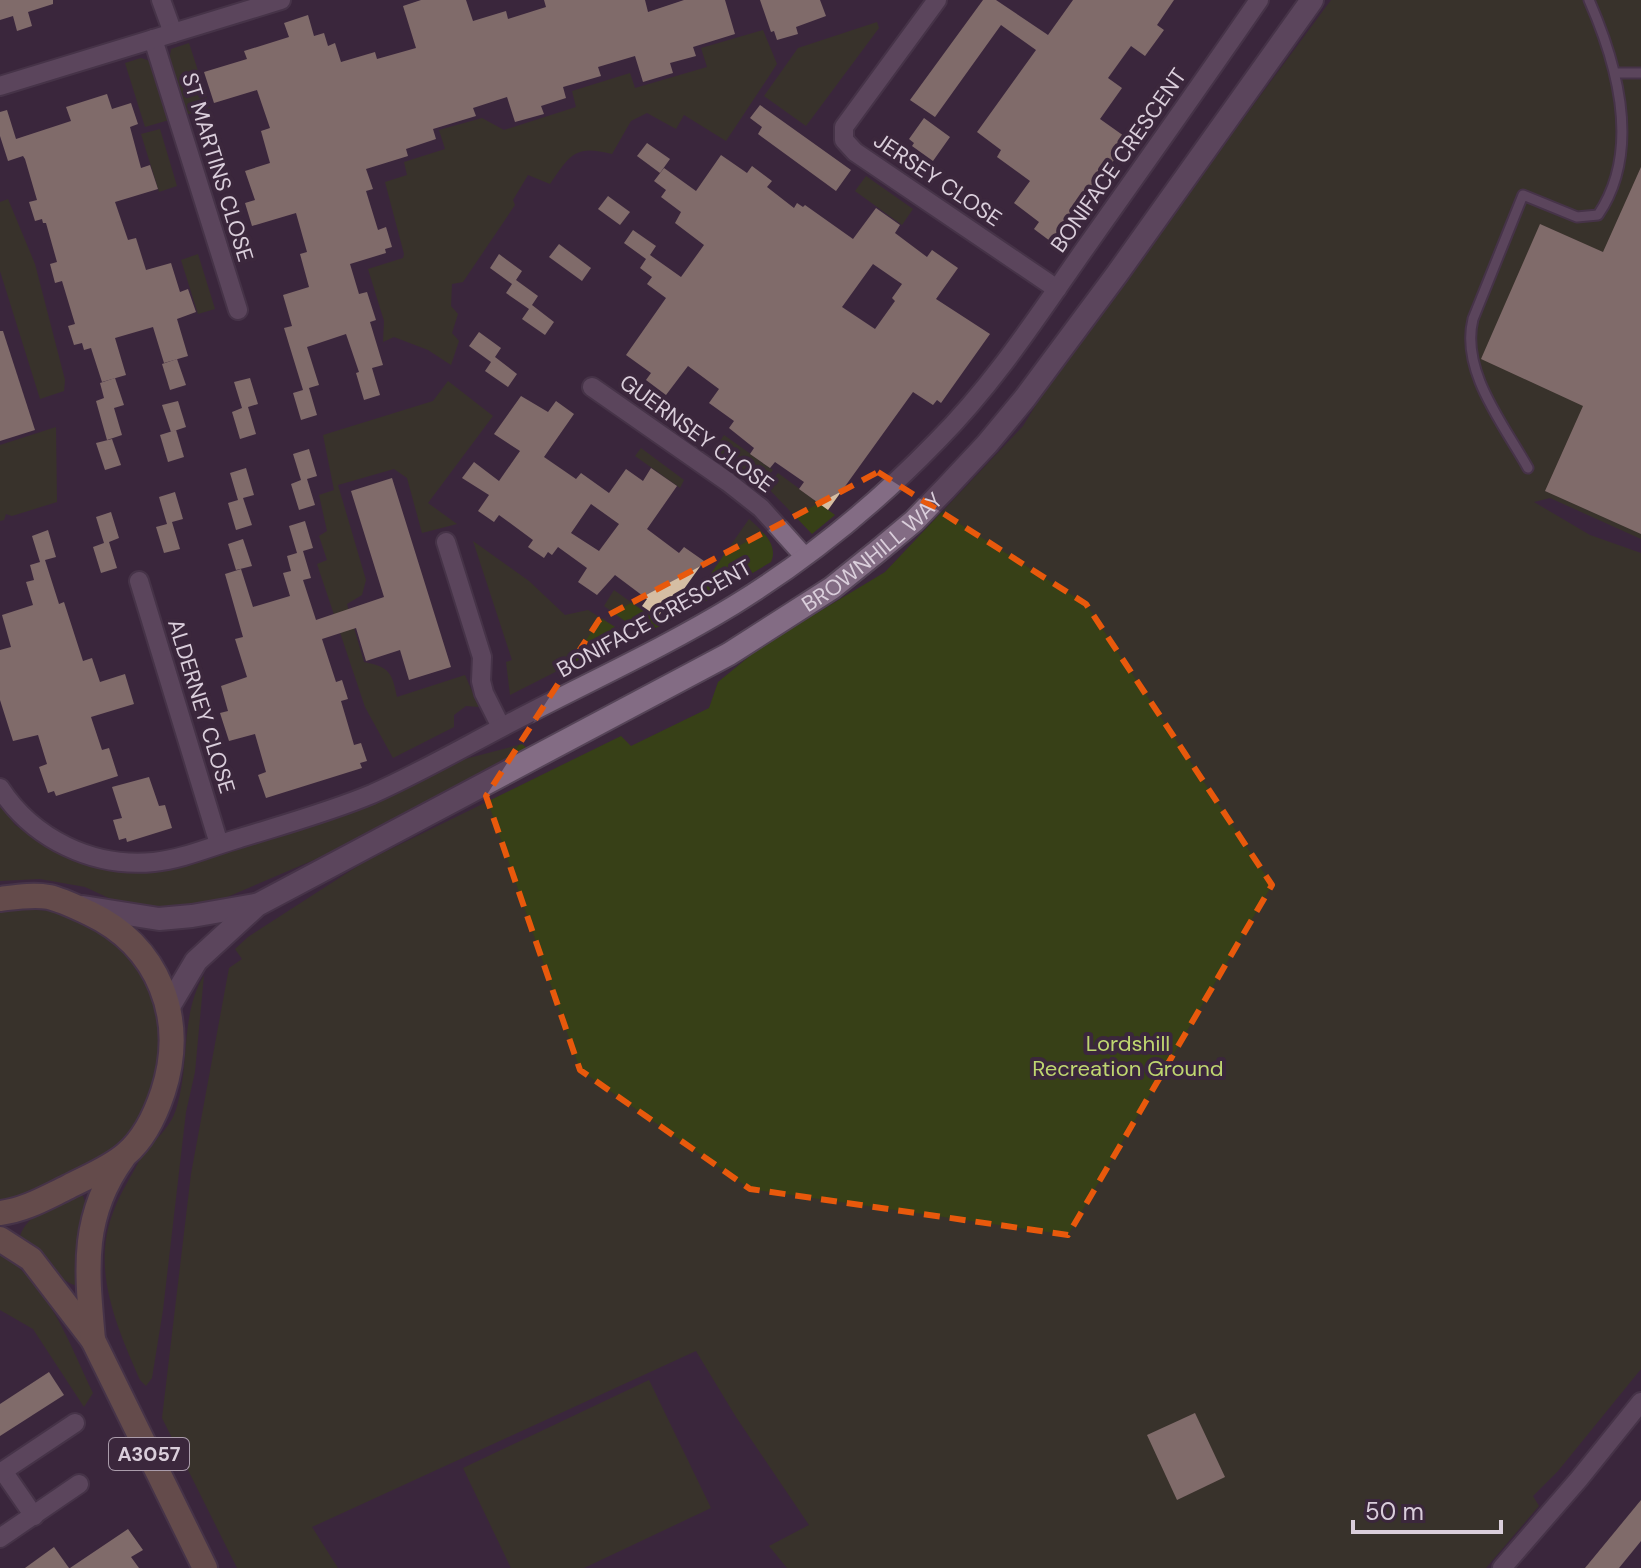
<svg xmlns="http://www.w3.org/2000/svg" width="1641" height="1568" font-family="'DM Sans',sans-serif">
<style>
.green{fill:#374017}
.building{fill:#d5bea3;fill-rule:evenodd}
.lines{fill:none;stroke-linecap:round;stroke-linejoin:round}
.service-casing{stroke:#554457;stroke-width:13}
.minor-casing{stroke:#554457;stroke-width:22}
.tertiary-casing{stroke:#554457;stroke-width:26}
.primary-casing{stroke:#554457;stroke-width:28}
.service{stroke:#836c84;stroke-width:9}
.minor{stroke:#836c84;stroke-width:18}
.tertiary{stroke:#836c84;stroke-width:22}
.primary{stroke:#97795e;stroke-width:24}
.marked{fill:none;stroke:#e8590c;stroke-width:6;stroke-dasharray:16 10;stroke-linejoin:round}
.labels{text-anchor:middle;stroke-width:8;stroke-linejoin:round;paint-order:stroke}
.shield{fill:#3b273c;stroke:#aa9cab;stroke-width:2}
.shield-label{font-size:20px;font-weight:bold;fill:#dacedb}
.street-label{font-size:22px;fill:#dacedb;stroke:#3b273c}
.park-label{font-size:22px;fill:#bfd670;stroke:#3b273c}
</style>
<rect width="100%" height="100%" fill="#3b273c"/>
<!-- green -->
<g class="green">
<polygon points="1331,0 1641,0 1641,539 1550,498 1534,502 1590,535 1641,553 1641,1369 1558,1471 1533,1496 1539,1506 1486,1568 787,1568 769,1546 809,1525 736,1417 696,1351 312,1527 338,1568 237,1568 162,1418 191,1174 229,968 242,959 235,949 248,937 364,862 621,736 631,746 709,708 718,682 762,646 885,572 1023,426 1056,372"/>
<polygon points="877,22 879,28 806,126 764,96 798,48"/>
<path d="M 763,30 L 777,64 L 726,141 L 684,115 L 676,129 L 647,113 L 631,121 L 612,154 C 575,144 570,155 550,184 L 528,175 L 513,200 L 515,205 L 463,282 L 452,284 L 451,306 L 458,314 L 452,333 L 459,341 L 451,365 L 428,350 L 394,337 L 383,342 L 384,321 L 368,269 L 403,258 L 404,254 L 385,182 L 407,175 L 404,162 L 445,149 L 439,130 L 482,118 L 504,130 L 576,107 L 572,91 L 630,73 L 635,88 L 707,67 L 701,48 Z"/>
<polygon points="189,43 210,108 185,115 169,62 171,49"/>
<polygon points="141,58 150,61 153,68 169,120 145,127 125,63"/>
<polygon points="160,129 177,186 159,192 141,134"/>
<polygon points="866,176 913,209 902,225 855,191"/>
<polygon points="8,199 35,264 65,380 64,391 40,399 0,271 0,202"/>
<polygon points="198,254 215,309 198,314 181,260"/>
<path d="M 448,381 L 493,416 L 428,503 L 457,524 L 422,533 L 407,478 L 394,469 L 338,485 L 366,580 L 362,595 L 347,604 L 364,662 C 390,667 392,673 397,697 L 465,675 L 479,707 L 466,706 L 454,715 L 454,727 L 393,758 L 365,707 L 317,564 L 327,560 L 319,536 L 327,531 L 319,495 L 334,490 L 323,435 L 433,401 Z"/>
<polygon points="56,427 57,502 12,516 6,514 4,520 0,521 0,445"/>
<polygon points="724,435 773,470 763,483 715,449"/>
<polygon points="641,448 684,480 680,488 635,456"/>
<polygon points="778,473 835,515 812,534 767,487"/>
<path d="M 749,519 C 761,530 779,544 771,562 L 682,615 Z"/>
<polygon points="473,541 529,581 565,615 588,610 628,635 510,695 506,662 512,660"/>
<polygon points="614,590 660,623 660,626 643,634 604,606"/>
<polygon points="522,744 533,753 356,842 211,904 160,909 126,906 85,887 40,879 0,881 0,802 15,825 73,861 132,870 177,866 355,811 423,781 465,759"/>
<path d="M 21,909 C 38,910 58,910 75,917 C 154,949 190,1055 135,1125 C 105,1163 44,1188 0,1205 L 0,911 Z"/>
<path d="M 204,975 L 195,1072 L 186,1112 L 163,1310 L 152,1378 L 146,1386 L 140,1380 C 117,1327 90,1268 114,1210 C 120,1193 131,1177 139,1161 C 151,1140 170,1132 177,1106 C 190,1063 180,1015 204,975 Z"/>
<path d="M 72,1196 L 83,1196 L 86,1205 L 79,1236 L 79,1286 C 61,1285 33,1250 20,1236 C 27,1214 53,1206 72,1196 Z"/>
<path d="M 0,1253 C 50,1286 68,1341 93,1393 L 84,1407 L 33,1329 L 0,1310 Z"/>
<polygon points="649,1380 711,1508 584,1568 511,1568 463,1468"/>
</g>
<!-- building -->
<g class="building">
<polygon points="0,0 53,0 53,4 28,12 32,26 17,31 13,16 0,20"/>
<polygon points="421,0 466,0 473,21 506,11 508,19 546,7 544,0 645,0 648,12 684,0 725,0 735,34 693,47 696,56 670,63 673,73 643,82 635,56 598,67 601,76 563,87 566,98 541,106 544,114 515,122 507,97 473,108 476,116 433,129 436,139 406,149 408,156 366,169 373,189 366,191 378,230 386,227 392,247 385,249 386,253 350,264 359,294 367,292 376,320 370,322 383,365 372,368 380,395 364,400 356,373 359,372 346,334 307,347 319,385 309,388 317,415 301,420 293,393 303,390 284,328 292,326 283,295 309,287 300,254 307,252 296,213 252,226 245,203 255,200 245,171 270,163 261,131 270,128 257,90 214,103 204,72 247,59 244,51 289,37 284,23 308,15 314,36 324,33 328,46 335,43 341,62 375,52 377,59 416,48 403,6"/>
<polygon points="760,0 820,0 826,16 796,27 798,34 777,40 774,31 771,32"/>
<polygon points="983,0 996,0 1048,35 1073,0 1174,0 1157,25 1164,30 1145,56 1131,46 1108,78 1122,88 1100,119 1124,136 1120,143 1124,146 1054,244 1034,229 1039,222 1014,203 1030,181 997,157 1001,150 977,132 1036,50 1001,25 935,117 910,100"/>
<polygon points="107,94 112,109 131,103 138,124 130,127 141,168 150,165 158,189 115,202 128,240 136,238 146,270 171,263 180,292 188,289 196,312 177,319 188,356 164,363 153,327 115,338 126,375 102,382 91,348 84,350 82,343 74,345 68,326 75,324 62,281 55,283 50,264 57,262 46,223 43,223 42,219 35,221 29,202 37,200 25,159 23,156 8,161 0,136 0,112 7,110 16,139 71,121 66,107"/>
<polygon points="760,105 851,170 836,191 758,134 762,127 750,118"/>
<polygon points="924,118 950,137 933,161 912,146 914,143 909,139"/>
<polygon points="647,143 670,159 660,173 637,156"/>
<path d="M 721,155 L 747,173 L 752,166 L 772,181 L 767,187 L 794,208 L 797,203 L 803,207 L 805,205 L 853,239 L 876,208 L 900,225 L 895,233 L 927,257 L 932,250 L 958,268 L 936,299 L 990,334 L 941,403 L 937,400 L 933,405 L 913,392 L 828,510 L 799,489 L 804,482 L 775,462 L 770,468 L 750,454 L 754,448 L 729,428 L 734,421 L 709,403 L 719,389 L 688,366 L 666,395 L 646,380 L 651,373 L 626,355 L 666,298 L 647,284 L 652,277 L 640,268 L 646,259 L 624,243 L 633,230 L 656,246 L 650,255 L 681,277 L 704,245 L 675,223 L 681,212 L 661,197 L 666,190 L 654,181 L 664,168 L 696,191 ZM 873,264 L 902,284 L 892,298 L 895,301 L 875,329 L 842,307 Z"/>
<polygon points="1641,167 1641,534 1545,491 1583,406 1481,359 1540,224 1603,252"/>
<polygon points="608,196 630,212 620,225 598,209"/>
<polygon points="559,244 591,268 582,281 549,257"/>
<polygon points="499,254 522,271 516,280 538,296 532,305 554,322 545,335 522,319 529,309 506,293 512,284 490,268"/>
<polygon points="0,331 3,331 35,430 0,441"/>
<polygon points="479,332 501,348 495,357 517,374 508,387 485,371 491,362 469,346"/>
<polygon points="177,359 186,385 170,390 162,364"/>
<polygon points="115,378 124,405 114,408 122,435 107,440 96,401 104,398 100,383"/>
<polygon points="250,378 258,404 248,407 256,434 240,439 232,412 242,408 234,382"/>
<path d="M 521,396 L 548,412 L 556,401 L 574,414 L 544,457 L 576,479 L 581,473 L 609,493 L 626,469 L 643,481 L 651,468 L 677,486 L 647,529 L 679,553 L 684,547 L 704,561 L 666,614 L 662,611 L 658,617 L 642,606 L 647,599 L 615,575 L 597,595 L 578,582 L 587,568 L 558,547 L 552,555 L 548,552 L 544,558 L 528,547 L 533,540 L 499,515 L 494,522 L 478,511 L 489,495 L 462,478 L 474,462 L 499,481 L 520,451 L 494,434 ZM 591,504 L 619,524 L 599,551 L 571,533 Z"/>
<polygon points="178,401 186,427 171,432 162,405"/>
<polygon points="176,430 184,457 168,462 160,435"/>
<polygon points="112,439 121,465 105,470 96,443"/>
<polygon points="309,449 317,476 307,479 315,505 299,510 291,484 301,480 293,454"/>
<polygon points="246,468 254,495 243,498 252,525 236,530 228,503 238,500 230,473"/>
<polygon points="392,478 451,667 409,680 400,650 366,661 356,628 322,639 336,682 342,680 348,699 341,701 354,745 361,743 367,761 360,763 362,768 266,798 258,775 266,772 255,734 229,741 220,713 228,711 221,686 247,677 235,639 243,637 225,574 241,569 253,607 290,596 283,573 291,571 287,556 297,553 289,526 305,521 313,548 303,551 311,578 303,580 316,620 384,597 351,491"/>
<polygon points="175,492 183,519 172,522 180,549 164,553 156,527 167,524 159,497"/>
<polygon points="111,512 119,538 109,542 117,568 101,573 93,547 104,543 96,517"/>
<polygon points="48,530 56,557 45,560 59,604 64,602 83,661 92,658 100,682 125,674 134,704 91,717 102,750 109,748 118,776 56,796 54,791 48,793 39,767 47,764 38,735 13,741 0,700 0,650 11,647 2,615 33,605 26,582 34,580 30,565 40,562 32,536"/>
<polygon points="243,539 252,566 236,570 228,544"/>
<polygon points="149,777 159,806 165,805 172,828 127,842 126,838 119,840 113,820 122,818 112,787"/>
<polygon points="49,1372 64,1395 0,1436 0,1404"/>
<polygon points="1195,1413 1225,1477 1177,1500 1147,1435"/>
<polygon points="1641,1500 1641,1541 1619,1568 1585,1568"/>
<polygon points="128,1529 143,1550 131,1557 139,1568 70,1568"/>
<polygon points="54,1547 69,1568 25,1568"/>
</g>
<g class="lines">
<defs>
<g id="service">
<polyline points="1618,73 1641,73"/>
<path d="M 1528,468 C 1504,425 1460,371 1473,319 L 1523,195 L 1577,217 L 1598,215 C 1641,152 1618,66 1589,0"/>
</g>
<g id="minor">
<polyline points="161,0 173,33"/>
<polyline points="937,0 844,127 844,140 855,152 1057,289"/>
<polyline points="153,39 238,310"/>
<polyline points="0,86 281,0"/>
<polyline points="592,387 728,482 761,508 804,556"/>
<polyline points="446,542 482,657 481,681 484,693 501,727"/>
<polyline points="139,581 219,844"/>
<path d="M 0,788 C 33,839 93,868 154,862 C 183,859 212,846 240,838 C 285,824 329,812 372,794 C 419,773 464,747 510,723 C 584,684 662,649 734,605 C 807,560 877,503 937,441 C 995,383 1039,314 1086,247 C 1144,165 1202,83 1259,0"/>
<polyline points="3,1471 34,1516"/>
<polyline points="0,1473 75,1423"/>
<polyline points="0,1538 79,1484"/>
<polyline points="1502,1568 1579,1479 1641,1402"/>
</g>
<g id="tertiary">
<polyline points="83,907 159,919 192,916 255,905"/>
<path id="s1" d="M 168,1008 L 196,961 L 257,905 L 729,654 L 832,588 L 878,551 L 914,521 L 945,489 L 987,444 L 1025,398 L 1117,274 L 1312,0"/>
</g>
<g id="primary">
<path d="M 0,899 C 16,897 33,894 49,897 C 62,900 76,907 89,913 C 159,946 187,1018 163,1092 C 156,1113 144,1139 126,1154 C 110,1168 87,1177 68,1187 C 45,1198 25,1210 0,1213"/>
<polyline points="0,1239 31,1259 93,1340 205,1568"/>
<path d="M 93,1340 C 87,1272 80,1217 123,1158"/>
</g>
</defs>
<!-- service casing -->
<use href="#service" class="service-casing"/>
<!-- minor casing -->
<use href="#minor" class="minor-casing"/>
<!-- tertiary casing -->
<use href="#tertiary" class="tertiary-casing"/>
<!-- primary casing -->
<use href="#primary" class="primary-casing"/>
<!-- service -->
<use href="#service" class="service"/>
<!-- minor -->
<use href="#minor" class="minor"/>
<!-- tertiary -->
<use href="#tertiary" class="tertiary"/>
<!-- primary -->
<use href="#primary" class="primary"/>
</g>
<!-- marked area -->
<path d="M0 0H1641V1568H0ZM 878,472 L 1086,604 L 1272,885 L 1068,1235 L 750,1189 L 580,1070 L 486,796 L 599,620 Z" fill="#3b273c" fill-opacity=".55" fill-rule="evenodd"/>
<path class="marked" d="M 878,472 L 1086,604 L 1272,885 L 1068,1235 L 750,1189 L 580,1070 L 486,796 L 599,620 Z"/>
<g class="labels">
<!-- shield labels -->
<rect class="shield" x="109" y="1438" width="80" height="32" rx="6"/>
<g class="shield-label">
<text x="149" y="1461">A3057</text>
</g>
<!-- street labels -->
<g class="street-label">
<text transform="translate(1118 160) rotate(-55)" y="8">BONIFACE CRESCENT</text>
<text transform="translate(218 167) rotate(73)" y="8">ST MARTINS CLOSE</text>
<text transform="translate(938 179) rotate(34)" y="8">JERSEY CLOSE</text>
<text transform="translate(697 433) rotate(36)" y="8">GUERNSEY CLOSE</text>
<text dy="8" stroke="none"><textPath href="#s1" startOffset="848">BROWNHILL WAY</textPath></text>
<text transform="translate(654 618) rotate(-29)" y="8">BONIFACE CRESCENT</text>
<text transform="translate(202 706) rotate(73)" y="8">ALDERNEY CLOSE</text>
</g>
<!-- park labels -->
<g class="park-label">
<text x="1128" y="1051">Lordshill<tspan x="1128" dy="25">Recreation Ground</tspan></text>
</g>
</g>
<!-- scale -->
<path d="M1353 1520v12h148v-12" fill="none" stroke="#dacedb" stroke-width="4"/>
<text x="1365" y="1520" font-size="24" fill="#dacedb" stroke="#3b273c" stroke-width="6" paint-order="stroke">50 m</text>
</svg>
